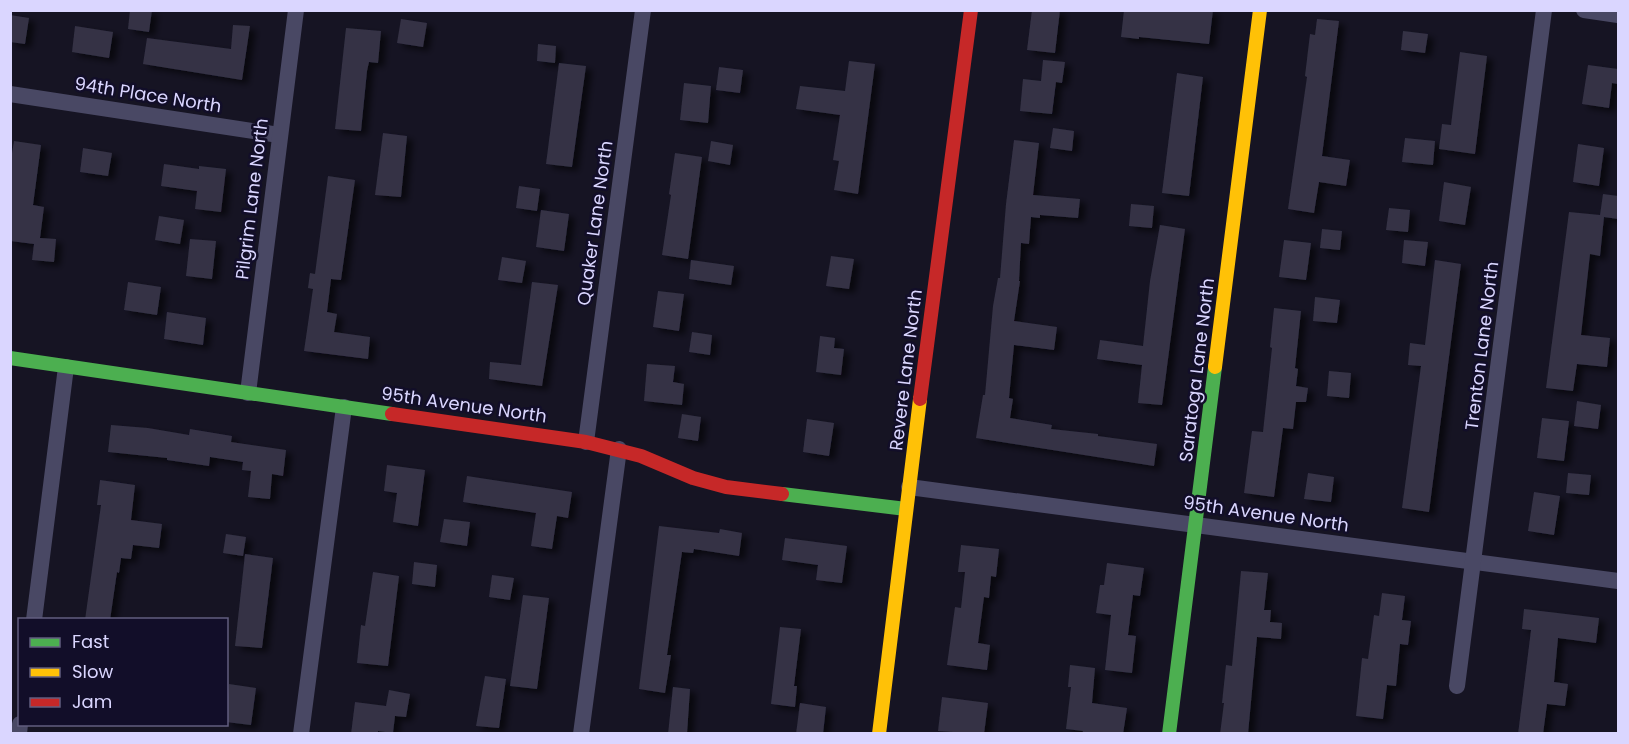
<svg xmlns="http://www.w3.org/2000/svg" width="1629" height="744" font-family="Poppins,sans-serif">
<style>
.building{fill:#343245;filter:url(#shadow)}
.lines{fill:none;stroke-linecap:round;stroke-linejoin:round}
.street{stroke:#494864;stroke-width:16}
.fast{stroke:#4caf50;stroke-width:14}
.slow{stroke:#ffc107;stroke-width:14}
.jam{stroke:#c62828;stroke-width:14}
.labels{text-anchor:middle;stroke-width:5;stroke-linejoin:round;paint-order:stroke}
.street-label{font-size:18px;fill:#dad6ff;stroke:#120e29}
</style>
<defs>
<filter id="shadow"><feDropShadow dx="6" dy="4" stdDeviation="3" flood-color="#0009"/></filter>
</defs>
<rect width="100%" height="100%" fill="#161423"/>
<!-- building -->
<g class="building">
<polygon points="130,10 152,10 149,32 128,29"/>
<polygon points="1032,10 1060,10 1055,53 1027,50"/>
<polygon points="1124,10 1213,10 1209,44 1139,37 1139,39 1121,37"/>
<polygon points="10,15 29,18 25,44 10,42"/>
<polygon points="401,19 427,23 423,47 397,43"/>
<polygon points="1317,19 1339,21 1322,156 1350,160 1346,186 1319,182 1314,213 1288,209 1307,77 1305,76 1310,34 1315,35"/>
<polygon points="233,25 250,26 242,80 143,64 147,38 231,49"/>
<polygon points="75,26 113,32 109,58 72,52"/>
<polygon points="346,28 381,31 378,63 369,62 367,71 361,131 335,129"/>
<polygon points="1403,31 1428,34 1425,53 1401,50"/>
<polygon points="538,44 556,46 555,63 537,61"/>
<polygon points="1460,52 1487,56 1475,154 1439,149 1442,124 1451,125"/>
<polygon points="1043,60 1065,62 1062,83 1056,82 1052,114 1020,111 1023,79 1041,81"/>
<polygon points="849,61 875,64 858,194 834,190 839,161 833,160 840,115 796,109 800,86 845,91"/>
<polygon points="559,63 586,66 572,167 546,164"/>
<polygon points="1588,65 1618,69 1618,84 1612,83 1609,108 1582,104"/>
<polygon points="719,67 743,70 740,93 716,90"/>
<polygon points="1177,73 1203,77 1189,196 1162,193"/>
<polygon points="684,83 711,86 708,123 680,120"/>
<polygon points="1053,128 1074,131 1072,151 1050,148"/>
<polygon points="383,133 407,136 401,197 375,195"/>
<polygon points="1405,138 1435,141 1433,165 1402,162"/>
<polygon points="1014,140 1039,143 1033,195 1080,199 1078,218 1040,215 1040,218 1031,217 1029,244 1021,243 1019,281 1020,281 1014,321 1057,327 1054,350 1014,345 1009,398 1013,399 1010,418 1052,425 1051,429 1098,434 1098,436 1157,444 1154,466 976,438 983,395 985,395 993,306 998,278 1000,278 1006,204"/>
<polygon points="14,141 41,145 33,205 44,207 40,238 56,239 54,262 32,260 34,244 10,241 10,165"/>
<polygon points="711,141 733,145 730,165 708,161"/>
<polygon points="1578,144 1604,148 1599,186 1573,182"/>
<polygon points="83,148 112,153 108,176 80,172"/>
<polygon points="675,153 702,157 688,259 662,255 671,195 669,194"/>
<polygon points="164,164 199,169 199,166 226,169 221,212 195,209 197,191 161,186"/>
<polygon points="328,176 355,180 341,280 331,279 327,312 337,314 334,332 370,337 368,359 304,351 313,289 308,288 310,273 315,274"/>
<polygon points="1444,182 1471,187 1465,225 1439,221"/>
<polygon points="519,186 540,189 537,211 516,208"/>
<polygon points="1603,194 1618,196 1618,219 1604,217 1600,256 1590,254 1581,335 1610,338 1607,367 1577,364 1573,391 1546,388 1569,212 1600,215"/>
<polygon points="1131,204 1154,206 1152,228 1129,226"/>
<polygon points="1389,208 1410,210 1408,232 1386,230"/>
<polygon points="541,210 569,214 564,251 536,247"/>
<polygon points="159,216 184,220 180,244 155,240"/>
<polygon points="1160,225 1185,229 1162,405 1138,403 1142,365 1097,359 1100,340 1143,346 1150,281"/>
<polygon points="1322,229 1342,231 1340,250 1320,248"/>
<polygon points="190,239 216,241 212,279 186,276"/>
<polygon points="1284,240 1311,243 1306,280 1279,277"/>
<polygon points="1404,240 1428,242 1425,266 1402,263"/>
<polygon points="831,256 854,259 849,289 826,286"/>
<polygon points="502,257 526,261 522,283 498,280"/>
<polygon points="691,260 734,266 731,285 689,279"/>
<polygon points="1435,260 1461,264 1429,512 1402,508 1421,366 1408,365 1410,343 1425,345"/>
<polygon points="128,282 161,287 157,315 124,310"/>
<polygon points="532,282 558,285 542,386 489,379 490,362 521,365"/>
<polygon points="658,291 684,294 679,331 653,327"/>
<polygon points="1315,297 1340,300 1337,323 1313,321"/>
<polygon points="1274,308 1301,311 1295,368 1298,369 1296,386 1308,388 1306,402 1296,402 1293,429 1283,428 1274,497 1244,493 1252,431 1263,432 1272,348 1270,347"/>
<polygon points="167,312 206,318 203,345 164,339"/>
<polygon points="692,332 712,335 710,355 689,352"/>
<polygon points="820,336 835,338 834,348 844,349 841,375 816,372"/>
<polygon points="647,364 675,366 673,382 684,384 682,405 644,401"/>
<polygon points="1329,371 1351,373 1349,398 1327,396"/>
<polygon points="1577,401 1601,405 1598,429 1574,426"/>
<polygon points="682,414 701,417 698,441 678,438"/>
<polygon points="1542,418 1569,421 1564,461 1537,458"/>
<polygon points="807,419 834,423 829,456 803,452"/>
<polygon points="111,425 148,428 189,435 190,429 232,436 231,442 286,450 283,476 272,474 270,499 248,497 251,471 242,470 243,462 210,457 209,466 167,460 167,458 108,452"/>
<polygon points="387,465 425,470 418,526 393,522 397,493 384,491"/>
<polygon points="1308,473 1334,477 1331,502 1304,499"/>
<polygon points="1568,473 1591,475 1589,495 1566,493"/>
<polygon points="467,476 572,492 568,518 557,516 552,549 531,546 536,513 463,502"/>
<polygon points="100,480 135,485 131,520 162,524 159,548 133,545 131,559 121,558 119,573 117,572 110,620 85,620 101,505 97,505"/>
<polygon points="1534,492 1560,496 1554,535 1528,531"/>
<polygon points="444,519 470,522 467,546 440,542"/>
<polygon points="659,526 719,533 720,529 742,533 739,556 694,549 693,553 682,552 667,655 671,655 665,693 639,689"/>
<polygon points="226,534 246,537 243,556 223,553"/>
<polygon points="785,538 847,546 842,583 816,580 818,565 782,560"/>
<polygon points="961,545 999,549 996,577 991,576 989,598 984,597 978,643 990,645 987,670 947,665 955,607 961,608 965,572 958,572"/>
<polygon points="245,554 273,558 262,648 235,646"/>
<polygon points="414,562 437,565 435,587 412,584"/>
<polygon points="1107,563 1144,568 1140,596 1133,595 1128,635 1136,636 1132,673 1105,670 1111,615 1096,613 1100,585 1104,585"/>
<polygon points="1241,571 1268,573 1264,610 1271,610 1270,622 1282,623 1281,639 1257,637 1248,734 1220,734 1224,703 1222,703 1226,665 1232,666"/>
<polygon points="373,572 399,576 388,666 357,663 361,625 365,626"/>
<polygon points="492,575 514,578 510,600 489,597"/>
<polygon points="1382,593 1405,596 1402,620 1411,621 1408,645 1400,644 1396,686 1387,685 1383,719 1356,716 1362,658 1368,659 1374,615 1379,616"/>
<polygon points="523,595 549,598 537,689 510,686"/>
<polygon points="1524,609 1599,618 1596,643 1558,638 1554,682 1568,684 1565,706 1547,704 1543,734 1518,734 1531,630 1522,629"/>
<polygon points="780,627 801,629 794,686 797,686 795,707 771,704"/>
<polygon points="1070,665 1095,668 1092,703 1127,708 1123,734 1082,734 1083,731 1066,729 1071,687 1068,687"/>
<polygon points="485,676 506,679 499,728 476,726"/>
<polygon points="229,684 256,688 251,725 226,722"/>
<polygon points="673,687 690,689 687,734 668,734"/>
<polygon points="389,690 410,694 406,717 395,716 393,733 378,731 378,734 351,734 355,702 386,706"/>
<polygon points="942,697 988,703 984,734 938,731"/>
<polygon points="800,703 826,707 823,734 796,734"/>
</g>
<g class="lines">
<!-- street -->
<g class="street">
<polyline points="1584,10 1618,15"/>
<polyline points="10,94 279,135"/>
<polyline points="248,393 296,10"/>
<polyline points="586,442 643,10"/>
<polyline points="909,487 1618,581"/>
<polyline points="34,620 66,367"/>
<polyline points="1457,686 1544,10"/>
<polyline points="19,734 20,724"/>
<polyline points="301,734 344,407"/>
<polyline points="581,734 619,449"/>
</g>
<!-- fast -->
<g class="fast">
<polyline points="10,358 392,414"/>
<polyline points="782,494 906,509"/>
<polyline points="1169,734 1215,367"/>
</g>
<!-- slow -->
<g class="slow">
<polyline points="1215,367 1260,10"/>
<polyline points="879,734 920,399"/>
</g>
<!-- jam -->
<g class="jam">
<polyline points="920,399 971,10"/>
<polyline points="392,414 586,442 641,456 693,478 726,487 782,494"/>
</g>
</g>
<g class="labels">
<!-- street labels -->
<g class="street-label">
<text transform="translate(148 95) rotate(9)" y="6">94th Place North</text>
<text transform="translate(252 199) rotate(-83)" y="6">Pilgrim Lane North</text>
<text transform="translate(595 223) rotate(-82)" y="6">Quaker Lane North</text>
<text transform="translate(1482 346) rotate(-83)" y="6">Trenton Lane North</text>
<text transform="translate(906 370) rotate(-83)" y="6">Revere Lane North</text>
<text transform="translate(1197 370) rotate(-83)" y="6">Saratoga Lane North</text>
<text transform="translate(464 405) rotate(8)" y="6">95th Avenue North</text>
<text transform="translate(1266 514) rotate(8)" y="6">95th Avenue North</text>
</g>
</g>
<!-- border -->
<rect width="1629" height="744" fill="none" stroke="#dad6ff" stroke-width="24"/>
<!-- legend -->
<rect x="18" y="618" width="210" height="108" fill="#120e29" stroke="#625e7f" stroke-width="1.5"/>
<rect x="30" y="638" width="30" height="9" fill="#4caf50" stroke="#625e7f" stroke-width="1.5"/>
<text x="72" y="648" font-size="18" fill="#dad6ff">Fast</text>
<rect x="30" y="668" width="30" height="9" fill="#ffc107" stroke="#625e7f" stroke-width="1.5"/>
<text x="72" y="678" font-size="18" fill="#dad6ff">Slow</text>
<rect x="30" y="698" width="30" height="9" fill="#c62828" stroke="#625e7f" stroke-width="1.5"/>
<text x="72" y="708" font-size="18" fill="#dad6ff">Jam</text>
</svg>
